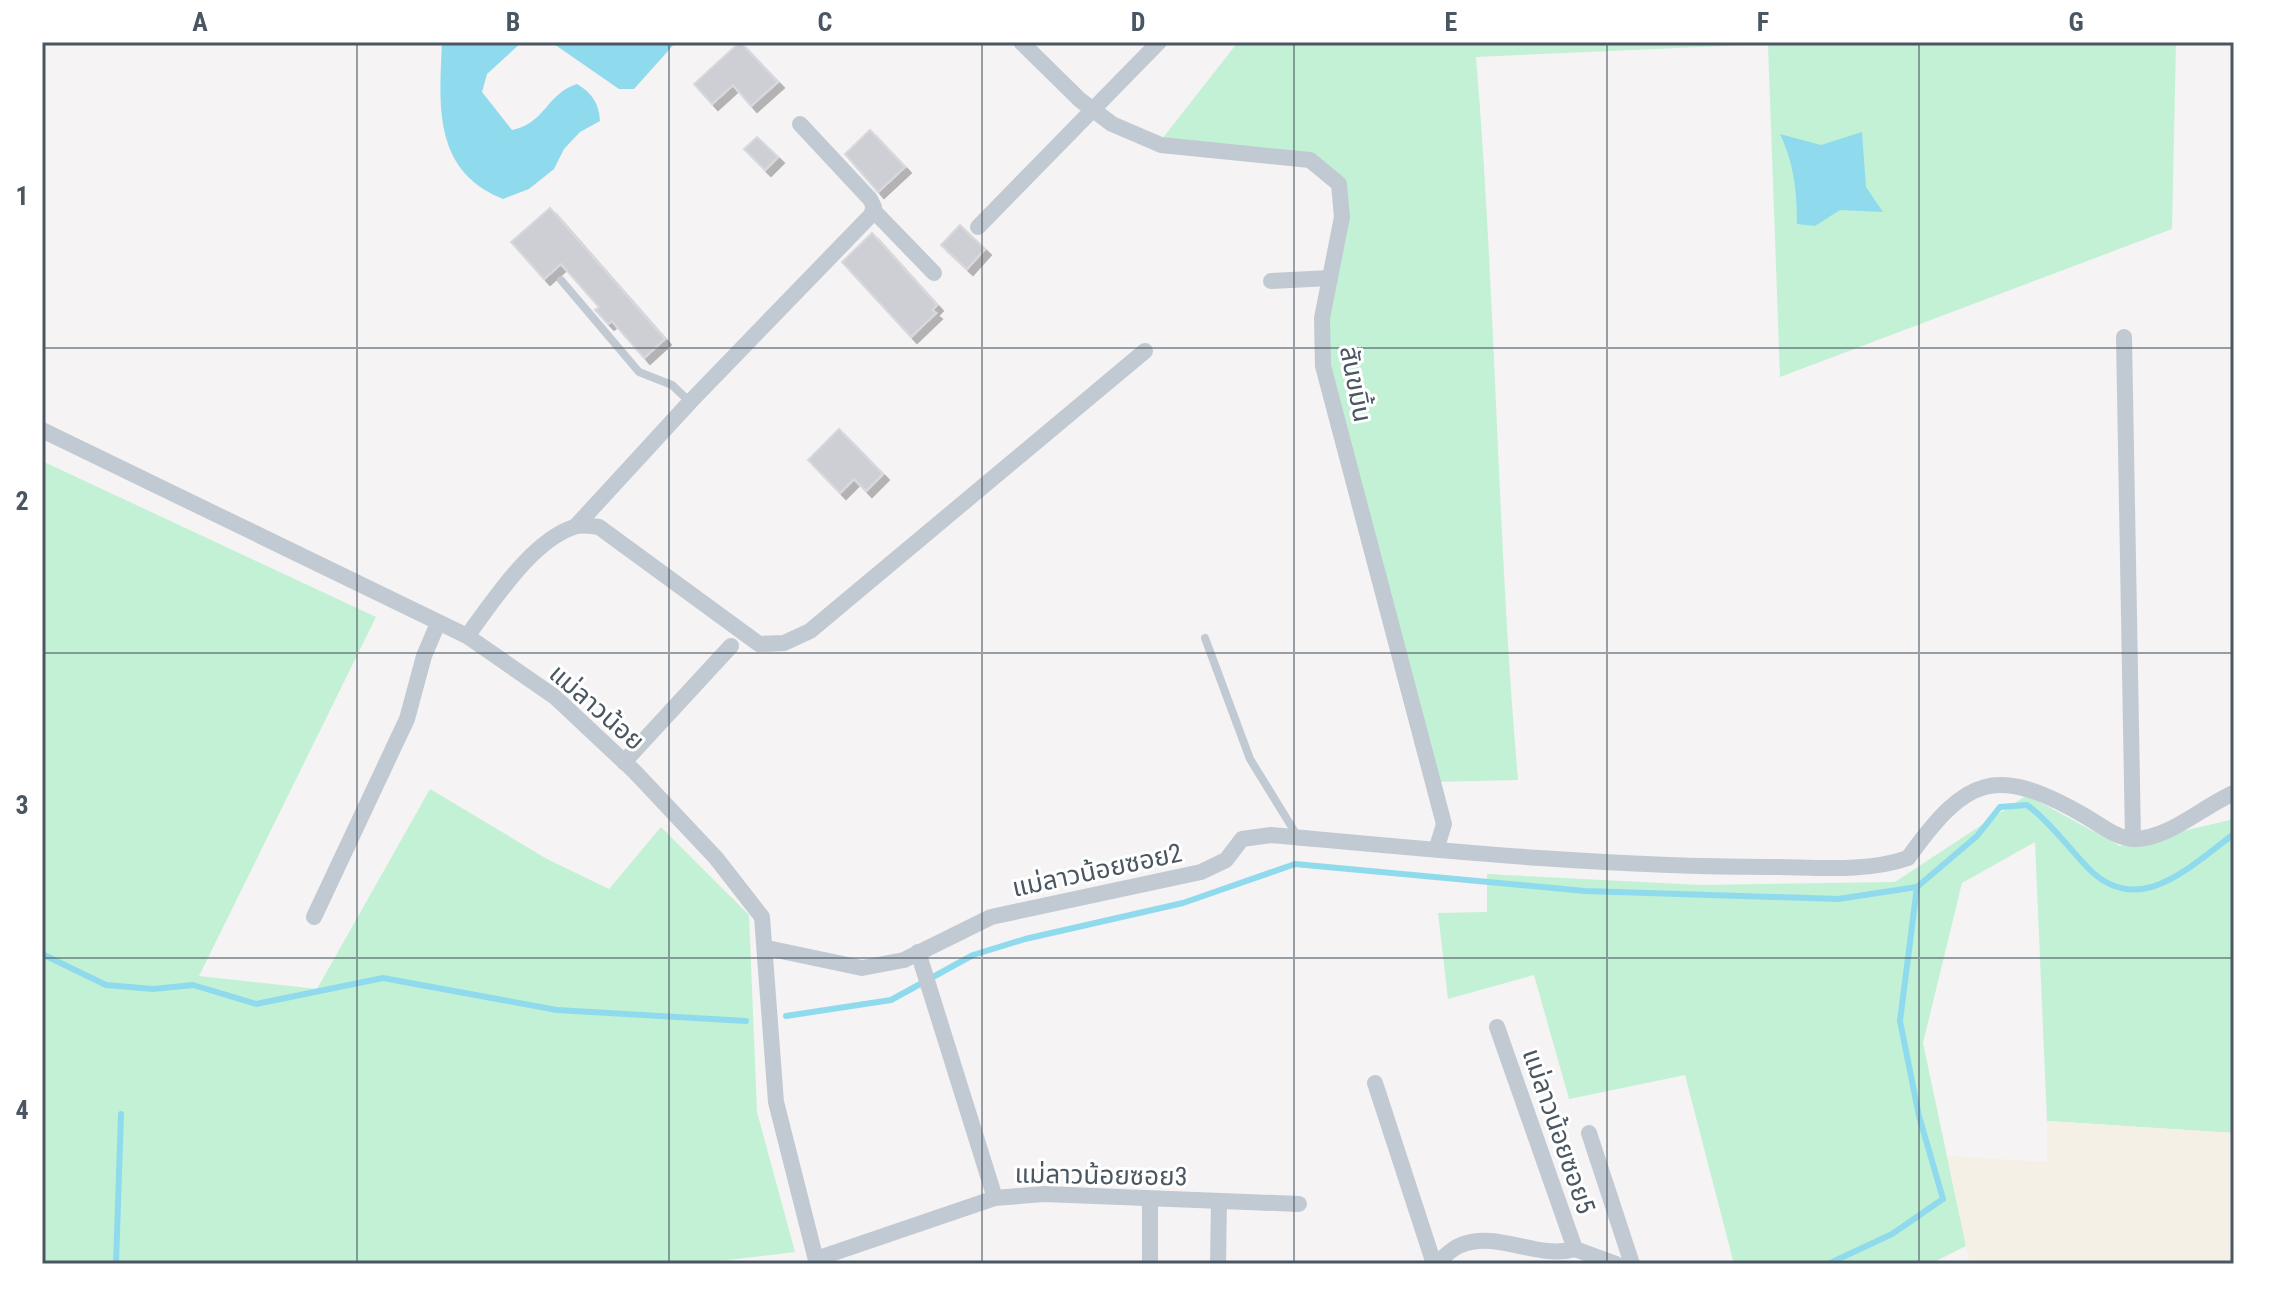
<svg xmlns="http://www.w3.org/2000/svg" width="2276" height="1306" font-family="'Roboto Condensed','Noto Sans Thai',sans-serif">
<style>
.green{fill:#c3f1d5}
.sand{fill:#f5f0e5}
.water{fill:#90daee}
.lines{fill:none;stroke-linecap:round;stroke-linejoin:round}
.stream{stroke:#90daee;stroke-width:6}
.building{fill:#cdcfd5;stroke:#d7d9de;stroke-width:2;filter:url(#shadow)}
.lane{stroke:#c1cad2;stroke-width:8}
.street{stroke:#c1cad2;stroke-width:16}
.grid{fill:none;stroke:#4a5661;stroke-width:2;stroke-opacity:0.55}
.labels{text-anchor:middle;stroke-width:6;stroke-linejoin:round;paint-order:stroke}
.street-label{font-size:26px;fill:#4a5661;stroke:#fff}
.neatline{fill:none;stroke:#4a5661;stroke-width:3}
.grid-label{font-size:26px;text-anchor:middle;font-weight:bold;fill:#4a5661}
</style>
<defs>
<filter id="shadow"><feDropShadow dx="6" dy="6" stdDeviation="0" flood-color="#0004"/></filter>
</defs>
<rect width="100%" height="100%" fill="#f5f3f3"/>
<!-- green -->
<g class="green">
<path d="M 1238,42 L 2176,42 L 2172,229 L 1780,377 L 1768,44 L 1476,57 C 1496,298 1497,539 1518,780 L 1433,782 L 1323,366 L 1339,184 L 1310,160 L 1155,148 Z"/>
<polygon points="42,461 376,617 199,976 317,989 430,789 547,859 609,889 661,827 749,915 757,1112 795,1252 693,1264 42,1264"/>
<polygon points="2027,795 2120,846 2234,819 2234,1133 2047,1121 2035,842 1962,883 1923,1043 1966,1246 1930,1264 1734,1264 1685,1075 1569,1099 1534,975 1448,999 1438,913 1487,912 1487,874 1700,885 1895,882"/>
</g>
<!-- sand -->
<polygon class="sand" points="2047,1121 2234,1133 2234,1264 1970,1264 1947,1156 2047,1162"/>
<!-- water -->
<g class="water">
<path d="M 442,42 L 522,42 L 487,74 L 482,92 L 512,130 C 546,123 546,94 577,84 C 592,93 599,103 600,121 L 580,132 L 564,149 L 554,169 L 529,189 L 503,199 C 433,171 439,106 442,42 Z"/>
<polygon points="551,42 676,42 634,89 619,89"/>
<path d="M 1862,132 L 1866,187 L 1883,212 L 1840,210 L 1815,226 L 1797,224 C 1797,191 1794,164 1780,134 L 1821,145 Z"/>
</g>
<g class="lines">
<!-- stream -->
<g class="stream">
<polyline points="42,954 106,985 153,989 193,985 256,1004 383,978 557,1010 746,1021"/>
<path d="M 786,1016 L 891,1000 L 973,955 L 1025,939 L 1183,903 L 1295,864 L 1585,891 L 1838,899 L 1917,887 L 1977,836 L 2000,807 L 2027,805 C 2051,823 2067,846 2088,868 C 2139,920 2190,866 2234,834"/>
<polyline points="116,1264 121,1114"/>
<polyline points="1828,1264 1892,1234 1943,1199 1919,1116 1900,1021 1917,887"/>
</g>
</g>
<!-- building -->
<g class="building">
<polygon points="740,42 778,82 751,106 733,85 712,104 694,84"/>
<polygon points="870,130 905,167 878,192 845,154"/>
<polygon points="757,137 778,157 765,170 744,149"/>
<polygon points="550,208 665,339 644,358 612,321 608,324 595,310 599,307 561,264 544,279 511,242"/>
<polygon points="960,225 985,249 967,269 941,245"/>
<polygon points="872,233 937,305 932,310 936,313 911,337 842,262"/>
<polygon points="839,429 883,474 866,491 854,479 840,493 808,460"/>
</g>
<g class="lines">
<!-- lane -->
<g class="lane">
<polyline points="561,280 639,372 672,385 690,402"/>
<polyline points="1205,638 1250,759 1298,837"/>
</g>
<!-- street -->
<g class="street">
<polyline points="1021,42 1080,100 1112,124 1161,145 1310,160 1339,184 1342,217 1322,318 1323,366 1444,824 1437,847"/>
<polyline points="873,210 934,273"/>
<polyline points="978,227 1159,42"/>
<polyline points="1271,281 1330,278"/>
<polyline points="2124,337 2133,839"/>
<polyline points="42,430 467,636 555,697 635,772 716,858 762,917 776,1102 817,1264"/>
<polyline points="576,526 690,402 871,215 874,207 870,199 800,124"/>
<path d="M 467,636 C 493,602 531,541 574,527 C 581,524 591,526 599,527 L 759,644 L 784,643 L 810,631 L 1145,351"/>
<polyline points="624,762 731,646"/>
<polyline points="314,917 407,719 424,656 438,623"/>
<path d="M 767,948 L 862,968 L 904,960 L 991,917 L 1201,872 L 1226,860 L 1242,839 L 1271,835 C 1436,850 1603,867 1769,867 C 1813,867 1865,873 1908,858 C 1966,777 1995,764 2085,816 C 2099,824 2117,839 2134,839 C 2169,839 2203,806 2234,793"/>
<polyline points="918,952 995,1198"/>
<polyline points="1375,1083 1434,1264"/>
<polyline points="1589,1133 1632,1264"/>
<polyline points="1575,1249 1616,1264"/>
<polyline points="816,1259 995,1198 1044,1194 1299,1204"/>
<polyline points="1150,1264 1150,1199"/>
<polyline points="1218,1264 1219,1201"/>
<path d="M 1436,1264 C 1443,1258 1452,1248 1461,1245 C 1497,1230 1538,1260 1575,1249 L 1497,1027"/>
</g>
</g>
<!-- grid -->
<path class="grid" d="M 357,42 L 357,1264M 669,42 L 669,1264M 982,42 L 982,1264M 1294,42 L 1294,1264M 1607,42 L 1607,1264M 1919,42 L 1919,1264M 42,348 L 2234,348M 42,653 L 2234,653M 42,958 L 2234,958"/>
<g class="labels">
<!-- street labels -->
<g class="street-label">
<text transform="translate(1356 384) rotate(79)" y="9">สันขมิ้น</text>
<text transform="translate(597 707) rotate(41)" y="9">แม่ลาวน้อย</text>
<text transform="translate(1097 870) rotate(-12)" y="9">แม่ลาวน้อยซอย2</text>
<text transform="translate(1559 1131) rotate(71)" y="9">แม่ลาวน้อยซอย5</text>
<text transform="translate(1101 1175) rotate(1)" y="9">แม่ลาวน้อยซอย3</text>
</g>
</g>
<!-- border -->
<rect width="2276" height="1306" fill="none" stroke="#ffffff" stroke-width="88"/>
<rect x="44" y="44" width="2188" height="1218" class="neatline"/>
<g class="grid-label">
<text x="200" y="31">A</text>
<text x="513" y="31">B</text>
<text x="825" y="31">C</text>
<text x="1138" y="31">D</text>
<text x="1451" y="31">E</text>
<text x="1763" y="31">F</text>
<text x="2076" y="31">G</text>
<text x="22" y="205">1</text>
<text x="22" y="510">2</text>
<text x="22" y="814">3</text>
<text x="22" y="1119">4</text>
</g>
</svg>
